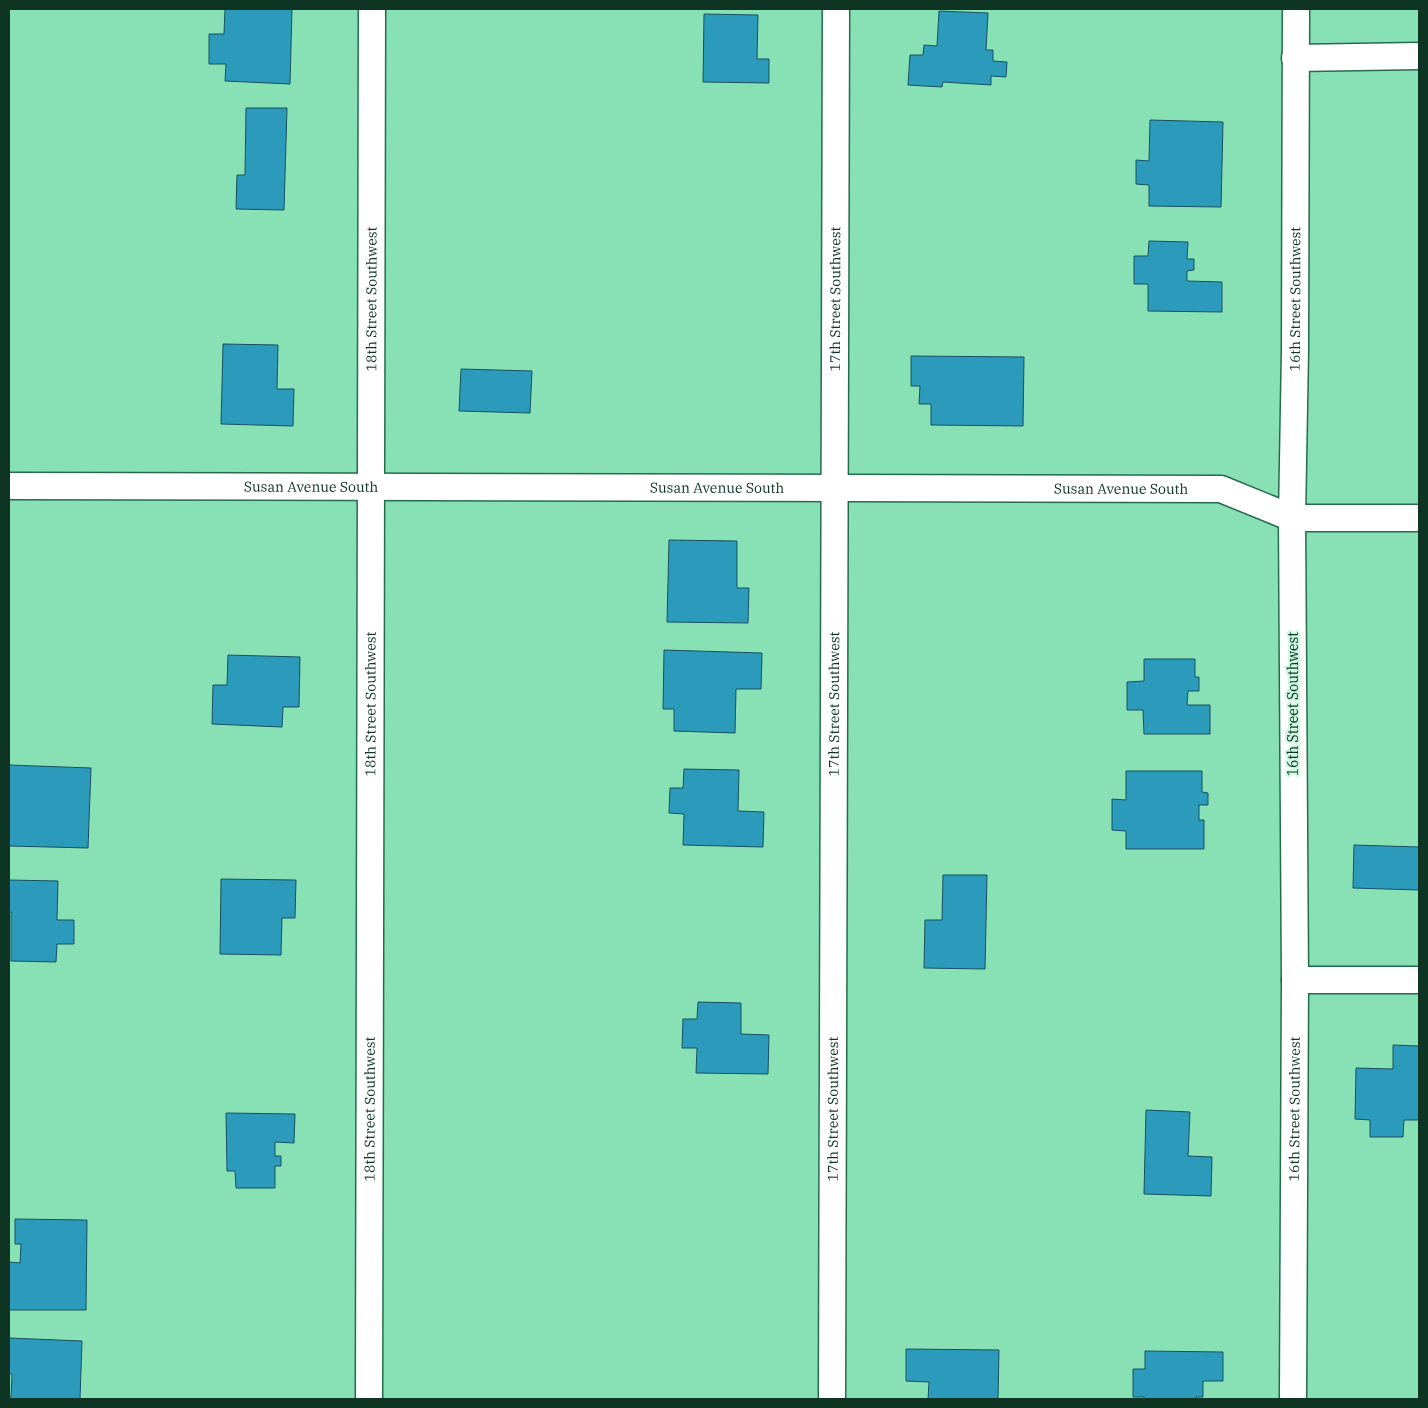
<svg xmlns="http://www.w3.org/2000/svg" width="1428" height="1408" font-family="'IBM Plex Serif',serif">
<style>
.building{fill:#2c9bbb;stroke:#165060}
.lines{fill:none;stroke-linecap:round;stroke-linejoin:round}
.minor-casing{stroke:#266b4d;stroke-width:29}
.minor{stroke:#fff;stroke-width:26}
.labels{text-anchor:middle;stroke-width:4;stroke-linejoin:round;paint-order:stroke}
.street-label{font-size:14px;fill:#0e3424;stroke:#cdf7e0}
</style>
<rect width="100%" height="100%" fill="#88e1b5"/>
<!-- building -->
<g class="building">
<polygon points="225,9 292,9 290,84 225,81 226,64 209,64 209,34 224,34"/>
<polygon points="939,11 988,13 986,50 993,50 993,61 1007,62 1006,77 991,76 991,85 943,82 942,87 908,85 910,55 923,55 924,45 937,46"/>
<polygon points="704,14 758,15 757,59 769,59 769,83 703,82"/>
<polygon points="246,108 287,108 284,210 236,209 237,175 245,175"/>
<polygon points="1150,120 1223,122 1221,207 1149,206 1149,185 1136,184 1136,160 1149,161"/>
<polygon points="1149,241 1188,242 1187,259 1194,259 1194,270 1187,271 1187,281 1222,282 1222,312 1148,311 1148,284 1134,284 1134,256 1148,256"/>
<polygon points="223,344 278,345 277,389 294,389 293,426 221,424"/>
<polygon points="911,356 1024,357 1023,426 931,425 931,404 919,404 920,386 911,386"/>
<polygon points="461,369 532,371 530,413 459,411"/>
<polygon points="669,540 737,541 737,588 749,588 748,623 667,622"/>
<polygon points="664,650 762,653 761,689 736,689 735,733 674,731 674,709 663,709"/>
<polygon points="228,655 300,657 299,707 283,707 282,727 212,724 213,685 227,685"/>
<polygon points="1144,659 1195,659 1195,677 1199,677 1199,691 1188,691 1187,705 1210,705 1210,734 1144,734 1143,710 1127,710 1127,682 1144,681"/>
<polygon points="9,765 91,768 88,848 9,846"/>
<polygon points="684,769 739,770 738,811 764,812 763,847 683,845 684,814 669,813 670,788 683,788"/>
<polygon points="1126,771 1202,771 1202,792 1208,793 1208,805 1199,805 1199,820 1204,820 1204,849 1126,849 1126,831 1112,830 1112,799 1126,800"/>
<polygon points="1354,845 1419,847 1419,890 1353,888"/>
<polygon points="943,875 987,875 985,969 924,968 925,920 942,920"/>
<polygon points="221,879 296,880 295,918 282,918 281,955 220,954"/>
<polygon points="9,880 58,881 57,920 74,920 74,944 57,944 56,962 11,961 11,912 9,912"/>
<polygon points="698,1002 741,1003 741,1034 769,1035 768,1074 696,1073 697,1048 682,1048 683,1019 697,1019"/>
<polygon points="1393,1045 1419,1046 1419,1120 1404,1120 1403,1137 1370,1137 1370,1120 1355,1119 1356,1068 1393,1069"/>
<polygon points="1146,1110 1190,1112 1188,1156 1212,1157 1211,1196 1144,1194"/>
<polygon points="226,1113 295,1114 294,1143 275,1142 275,1156 281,1156 281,1166 275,1166 275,1188 236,1188 235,1171 227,1171"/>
<polygon points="15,1219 87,1220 86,1310 9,1310 9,1262 20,1263 21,1244 15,1244"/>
<polygon points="9,1338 82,1341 80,1399 9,1399 9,1397 11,1397 12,1374 9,1374"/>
<polygon points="906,1349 999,1350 998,1399 928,1399 929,1382 906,1381"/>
<polygon points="1145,1351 1223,1352 1223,1381 1203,1381 1203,1397 1196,1397 1198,1399 1144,1399 1144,1397 1133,1397 1133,1369 1145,1369"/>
</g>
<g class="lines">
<defs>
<g id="minor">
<polyline points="1295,58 1419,56"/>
<path id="s1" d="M 9,486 L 1221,489 L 1292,518 L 1419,518"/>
<polyline points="1295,980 1419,980"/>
<path id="s2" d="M 369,1399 L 372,9"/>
<path id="s3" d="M 832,1399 L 836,9"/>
<path id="s4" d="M 1293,1399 L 1295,980 L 1292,518 L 1295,351 L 1296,9"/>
</g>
</defs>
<!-- minor casing -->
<use href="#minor" class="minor-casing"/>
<!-- minor -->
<use href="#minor" class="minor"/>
</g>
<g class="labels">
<!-- street labels -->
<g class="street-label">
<text dy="5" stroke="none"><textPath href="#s2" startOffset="1100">18th Street Southwest</textPath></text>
<text dy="5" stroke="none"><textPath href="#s3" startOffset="1100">17th Street Southwest</textPath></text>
<text dy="5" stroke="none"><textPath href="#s4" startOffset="1100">16th Street Southwest</textPath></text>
<text dy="5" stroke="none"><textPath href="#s1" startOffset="302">Susan Avenue South</textPath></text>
<text dy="5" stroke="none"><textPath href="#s1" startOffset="708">Susan Avenue South</textPath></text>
<text dy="5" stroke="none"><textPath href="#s1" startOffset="1112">Susan Avenue South</textPath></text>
<text dy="5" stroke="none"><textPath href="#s2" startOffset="695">18th Street Southwest</textPath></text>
<text dy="5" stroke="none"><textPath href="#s3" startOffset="695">17th Street Southwest</textPath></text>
<text transform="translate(1293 704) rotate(-90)" y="5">16th Street Southwest</text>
<text dy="5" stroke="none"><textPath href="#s2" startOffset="290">18th Street Southwest</textPath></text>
<text dy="5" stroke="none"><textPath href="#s3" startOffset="290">17th Street Southwest</textPath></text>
<text dy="5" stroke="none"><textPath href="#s4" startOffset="290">16th Street Southwest</textPath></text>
</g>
</g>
<!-- border -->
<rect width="1428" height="1408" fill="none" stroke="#0e3424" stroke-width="20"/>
</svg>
